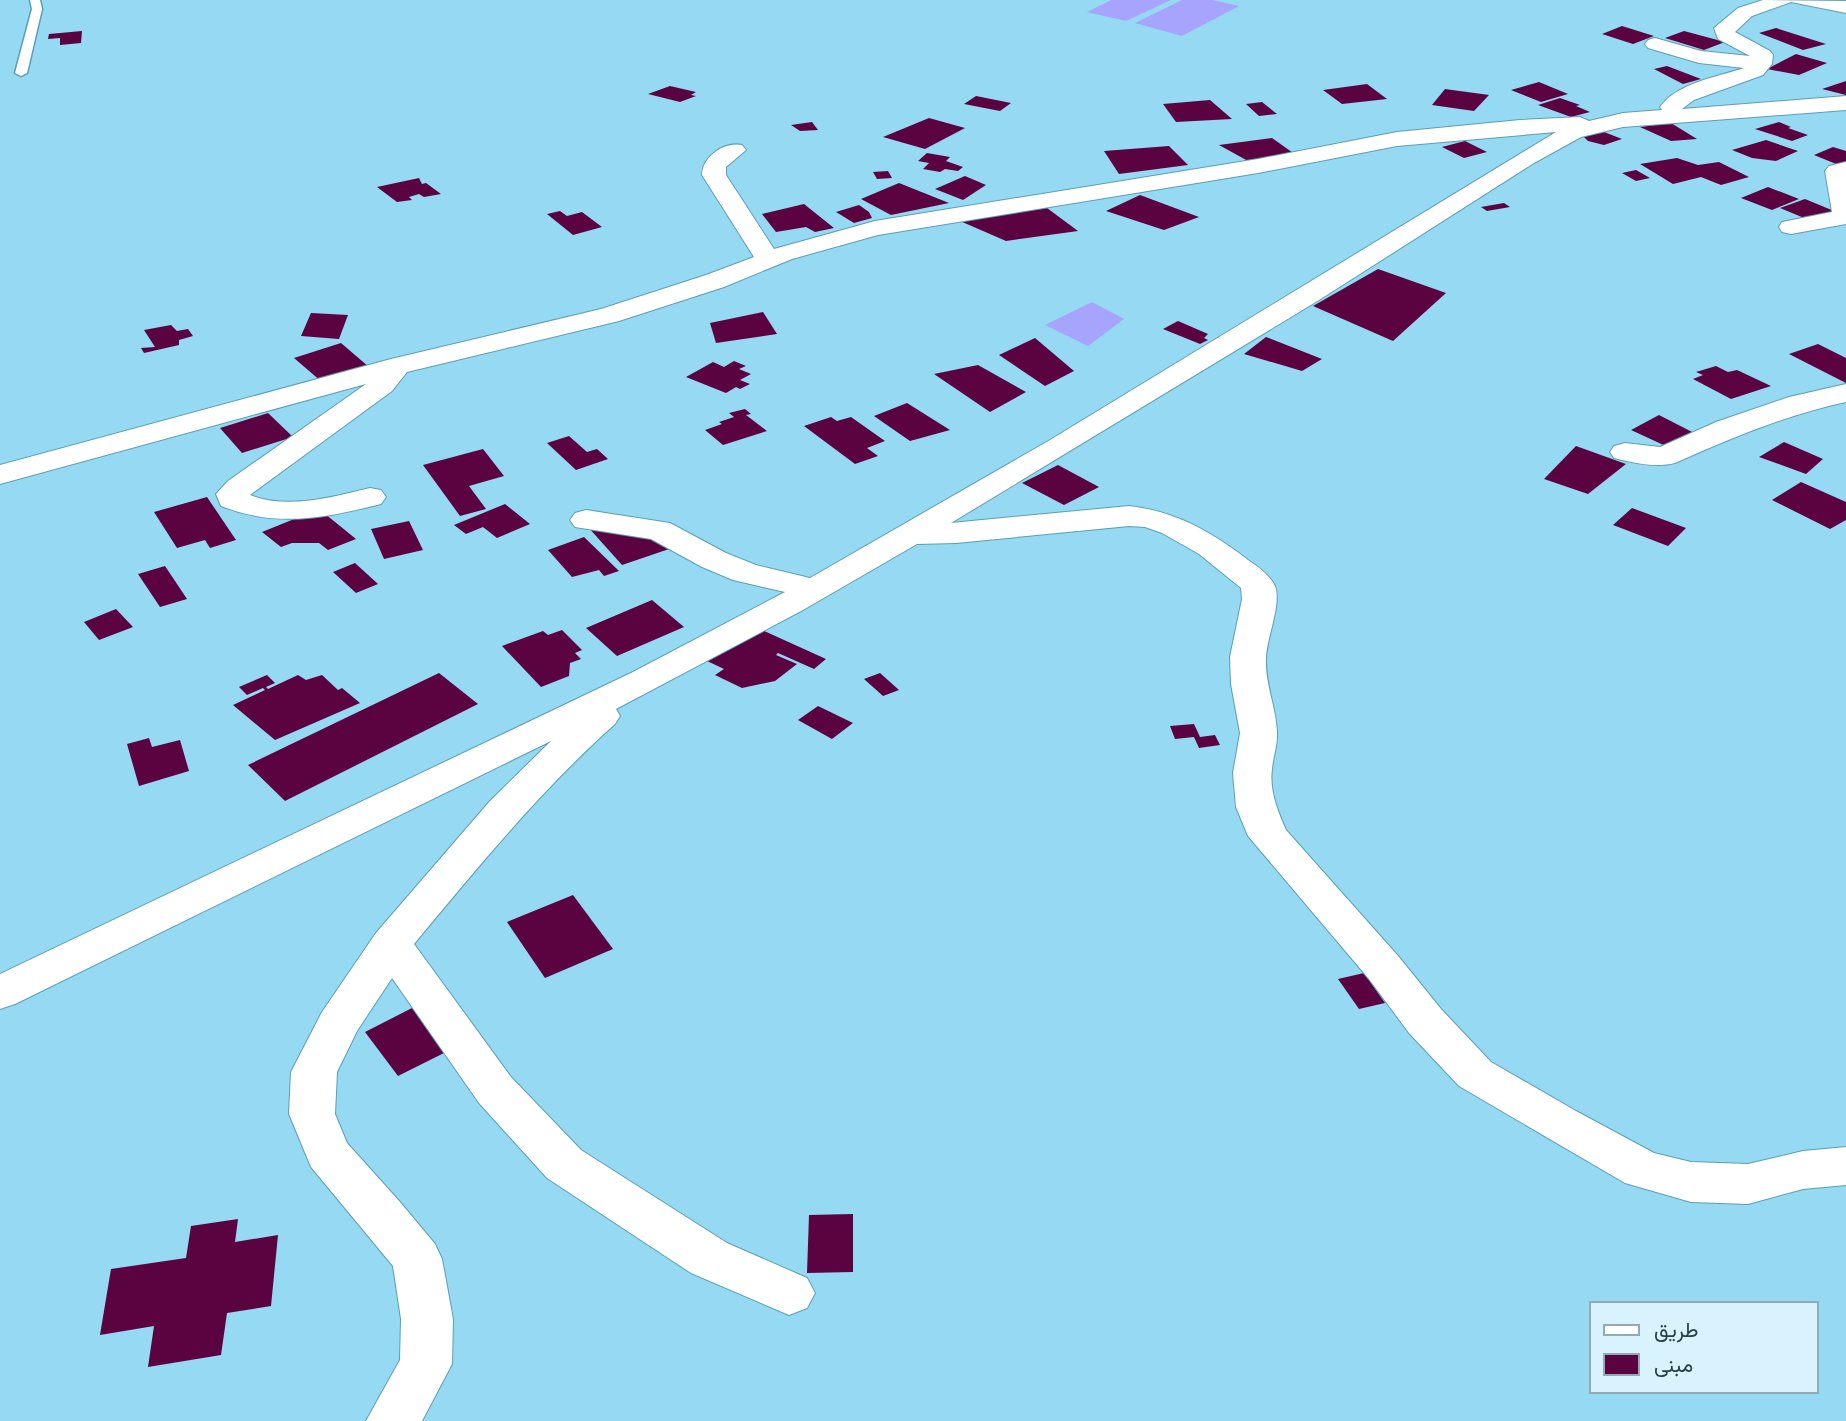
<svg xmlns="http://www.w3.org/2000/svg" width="1846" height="1421" font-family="'Archivo Narrow',Vazirmatn,sans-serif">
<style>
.green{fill:#a7a4fd}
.building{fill:#5b0341}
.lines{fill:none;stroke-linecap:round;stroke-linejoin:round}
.service-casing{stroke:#5b9eb6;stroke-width:3}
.minor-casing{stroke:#5b9eb6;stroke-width:2}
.service{fill:#fff;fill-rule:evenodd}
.minor{fill:#fff;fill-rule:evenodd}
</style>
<rect width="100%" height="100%" fill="#96d9f3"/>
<!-- green -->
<g class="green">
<polygon points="1111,0 1171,0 1126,21 1087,12"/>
<polygon points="1182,0 1212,0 1239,6 1182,36 1135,23"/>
<polygon points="1092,302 1124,319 1088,346 1045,325"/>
</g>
<!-- building -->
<g class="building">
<polygon points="1622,26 1654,36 1633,44 1602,34"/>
<polygon points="1776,28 1826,44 1803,50 1759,33"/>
<polygon points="82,31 81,43 60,45 60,38 48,39 49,34"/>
<polygon points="1684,31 1725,42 1704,50 1665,38"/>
<polygon points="1796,54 1827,63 1799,75 1767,69"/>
<polygon points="1667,66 1701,79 1683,84 1654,69"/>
<polygon points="1846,81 1846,95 1822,89"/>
<polygon points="1539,82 1568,94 1541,102 1511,90"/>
<polygon points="1367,84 1387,99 1342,104 1323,90"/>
<polygon points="670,86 696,92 691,95 696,96 680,102 648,94"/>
<polygon points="1445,89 1489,95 1474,111 1432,105"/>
<polygon points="976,96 1011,103 1000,111 964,104"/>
<polygon points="1560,98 1580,105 1576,106 1590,112 1571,117 1538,105"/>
<polygon points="1210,100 1232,119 1176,122 1163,104"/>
<polygon points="1262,102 1277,114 1259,116 1246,104"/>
<polygon points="929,118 965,128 925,149 883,137"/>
<polygon points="812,122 818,130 800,131 791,125"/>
<polygon points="1779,122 1791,127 1788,128 1808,135 1792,141 1755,129"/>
<polygon points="1671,123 1697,139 1671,141 1640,127"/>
<polygon points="1599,130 1622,139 1604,145 1588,141 1580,133"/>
<polygon points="1272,138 1296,155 1248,161 1219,145"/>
<polygon points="1766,140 1798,151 1776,161 1752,158 1732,150"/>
<polygon points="1465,141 1487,152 1464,158 1442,147"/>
<polygon points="1169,146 1188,165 1119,174 1104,151"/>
<polygon points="1833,147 1846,151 1846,168 1814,155"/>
<polygon points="927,153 950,157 946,161 963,167 958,171 945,169 940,172 923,169 929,163 918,161"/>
<polygon points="1677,158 1698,165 1719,162 1749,177 1721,185 1701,177 1673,184 1640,164"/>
<polygon points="1636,170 1650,178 1636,181 1622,173"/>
<polygon points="888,171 892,178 877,179 873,172"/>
<polygon points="965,176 986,185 963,200 935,189"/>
<polygon points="419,178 422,184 426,183 441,194 424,197 419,194 409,197 412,200 397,202 377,187"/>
<polygon points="899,183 949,203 891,215 861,199"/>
<polygon points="1768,187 1799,199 1772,210 1741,198"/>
<polygon points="1140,195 1199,217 1164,230 1106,211"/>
<polygon points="1805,199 1834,211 1809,220 1780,208"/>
<polygon points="1504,203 1510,207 1487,211 1481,207"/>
<polygon points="804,204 834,228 815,232 806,227 776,232 762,214"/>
<polygon points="859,205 869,212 872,218 854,223 836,212"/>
<polygon points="1047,208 1078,231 1006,241 960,221"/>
<polygon points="560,211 567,216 582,212 602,227 573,235 547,214"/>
<polygon points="1378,269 1446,293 1393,341 1313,306"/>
<polygon points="763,312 777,334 716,343 710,323"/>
<polygon points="311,313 348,315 339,339 301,336"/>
<polygon points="1178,321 1208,334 1204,338 1208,340 1200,344 1163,329"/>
<polygon points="171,325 177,331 188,329 193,336 179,340 179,345 144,353 141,348 155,347 144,330"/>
<polygon points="1266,337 1322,359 1302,371 1244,354"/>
<polygon points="1035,338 1074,371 1045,386 999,355"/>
<polygon points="341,343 369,367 322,382 294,358"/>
<polygon points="1818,344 1846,358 1846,383 1789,354"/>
<polygon points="734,361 746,366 739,369 751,374 740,380 750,384 740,389 736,387 726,393 686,377 713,362 724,367"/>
<polygon points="978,365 1026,392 990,412 934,374"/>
<polygon points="1716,366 1728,372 1737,370 1771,386 1731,399 1693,379 1703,375 1696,372"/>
<polygon points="907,403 950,430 910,441 874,416"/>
<polygon points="745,409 751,414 746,415 767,431 723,445 705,430 722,424 719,422 734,417 729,413"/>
<polygon points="268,413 293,437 242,453 220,428"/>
<polygon points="1659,415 1696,434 1670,448 1631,430"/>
<polygon points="831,417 837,421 851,417 885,441 867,448 878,456 855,464 804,426"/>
<polygon points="569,436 587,452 597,449 608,459 576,470 547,443"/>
<polygon points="1784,442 1823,459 1806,474 1759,457"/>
<polygon points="1576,446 1626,464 1588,494 1544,479"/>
<polygon points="483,449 504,476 469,486 486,509 460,516 423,465"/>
<polygon points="1058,465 1099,487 1064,505 1022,483"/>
<polygon points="1801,482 1846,502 1846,520 1830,529 1772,500"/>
<polygon points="207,497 236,540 210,548 205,540 177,548 154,512"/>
<polygon points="505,504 530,524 497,538 483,527 466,534 454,525"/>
<polygon points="1632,508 1686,528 1668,546 1613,525"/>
<polygon points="319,509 356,539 328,550 319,543 292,543 281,547 262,532"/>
<polygon points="409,521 423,550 384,559 371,529"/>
<polygon points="588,527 646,531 675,547 622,565"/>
<polygon points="584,537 619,571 604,576 599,570 572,577 548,550"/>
<polygon points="355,563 378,584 356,593 333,572"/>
<polygon points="165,566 187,599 160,607 138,574"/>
<polygon points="652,600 684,627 617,656 586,628"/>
<polygon points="116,609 133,627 99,640 84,622"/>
<polygon points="760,629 826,659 814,669 778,653 776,655 797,664 775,681 742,688 715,675 724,669 705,660 736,637 745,641"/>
<polygon points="562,630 582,650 575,653 581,659 570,663 569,676 541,687 502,646 543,631 548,635"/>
<polygon points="439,673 478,704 285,801 248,765"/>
<polygon points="880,673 899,690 883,696 864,679"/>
<polygon points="267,675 275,683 266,687 268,689 298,675 306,680 322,675 338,690 342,688 360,703 275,740 233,705 265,690 263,688 247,695 239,687"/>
<polygon points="818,706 853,723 832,739 798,720"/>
<polygon points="1194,724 1200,737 1215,735 1220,745 1199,748 1194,737 1175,739 1170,726"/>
<polygon points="149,738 152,747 180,740 189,771 139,786 127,744"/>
<polygon points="573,895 613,949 545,978 507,922"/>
<polygon points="1364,973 1385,1003 1359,1009 1338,979"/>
<polygon points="412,1008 446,1052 398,1076 365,1032"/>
<polygon points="853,1214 853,1272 807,1273 809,1215"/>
<polygon points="238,1219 235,1242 278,1235 271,1306 227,1313 221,1355 148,1367 154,1326 100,1335 111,1269 186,1258 191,1226"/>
</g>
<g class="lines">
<defs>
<polygon id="service" points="30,0 40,0 42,9 27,73 21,76 15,73 32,9"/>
<g id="minor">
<path d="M 1763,0 L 1846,1 L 1846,13 L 1791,2 L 1752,16 L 1735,32 L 1770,51 L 1773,55 L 1772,64 L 1763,75 L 1694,100 L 1682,109 L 1846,96 L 1846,110 L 1623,127 L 1581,137 L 1534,163 L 1319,300 L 951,523 L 1129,506 C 1175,511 1212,532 1248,560 C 1257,566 1270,575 1275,586 C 1282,604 1266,639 1266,659 C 1265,684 1276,707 1277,732 C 1278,744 1273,757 1272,769 C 1269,790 1278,812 1286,830 L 1399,957 L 1441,1009 L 1491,1062 L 1576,1111 L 1654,1153 L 1691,1162 L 1748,1164 L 1803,1151 L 1846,1147 L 1846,1185 L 1803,1189 L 1748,1204 L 1691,1202 L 1625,1183 L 1459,1086 L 1409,1033 L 1369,979 L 1248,836 L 1236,807 L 1233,773 L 1240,733 L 1231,684 L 1230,657 L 1242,599 L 1241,588 L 1199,554 L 1162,533 L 1145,527 L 1129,526 L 956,543 L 917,544 L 803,610 L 616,709 L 620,716 L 615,724 C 540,791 478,867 414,944 L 511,1077 L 581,1150 L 727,1243 L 807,1278 L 815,1293 L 807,1308 L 789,1315 L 691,1273 L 547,1178 L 479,1103 L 392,978 L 357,1031 L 337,1072 L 335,1114 L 347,1143 L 400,1202 L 435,1244 L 442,1259 L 453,1319 L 452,1364 L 422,1421 L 366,1421 L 400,1360 L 401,1319 L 393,1266 L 311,1167 L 289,1114 L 291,1072 L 322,1012 L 376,933 L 490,801 L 551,741 L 15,1004 L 0,1009 L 0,974 L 633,672 L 785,592 L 733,580 L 702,567 L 651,539 L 575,527 L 570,520 L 575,513 L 586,510 L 670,523 L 726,553 L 756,565 L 810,578 L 1050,440 L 1556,132 L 1397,146 L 1258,173 L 878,235 L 792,259 L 724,287 L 619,321 L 407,372 L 392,391 L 250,495 C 288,510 332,497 370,488 L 381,490 L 386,497 L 381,504 C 326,518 276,528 221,506 L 216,494 L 228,481 L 366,384 L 0,484 L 0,465 L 391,359 L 601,309 L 706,275 L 754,257 L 702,175 C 702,157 724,141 742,145 L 746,150 L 726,167 L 726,175 L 774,249 L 875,221 L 1258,159 L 1397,132 L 1520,120 L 1580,117 L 1589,121 L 1623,113 L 1662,110 L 1660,107 C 1677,83 1717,77 1744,68 L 1699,63 L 1648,48 L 1645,44 L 1648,40 L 1655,38 L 1701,51 L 1750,56 L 1718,39 L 1714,28 L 1738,8 Z"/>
<polygon points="1846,162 1846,224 1791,234 1782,232 1779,227 1782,222 1832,212 1825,171 1829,166"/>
<path d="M 1846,384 L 1846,402 C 1786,415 1731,438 1675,463 C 1656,468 1633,463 1614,458 L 1610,452 L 1614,446 L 1625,443 L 1660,447 L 1716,422 L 1789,397 Z"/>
</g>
</defs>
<!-- service casing -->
<use href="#service" class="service-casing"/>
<!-- minor casing -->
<use href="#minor" class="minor-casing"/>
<!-- service -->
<use href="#service" class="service"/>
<!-- minor -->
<use href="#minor" class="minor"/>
</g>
<!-- legend -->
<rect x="1590" y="1302" width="228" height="91" fill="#d9f3fe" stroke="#91abb6" stroke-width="2"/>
<rect x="1604" y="1325" width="35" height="10" fill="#ffffff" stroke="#91abb6" stroke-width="2"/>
<text x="1654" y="1337" font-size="21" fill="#24404b">طريق</text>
<rect x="1604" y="1354" width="35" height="21" fill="#5b0341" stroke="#91abb6" stroke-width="2"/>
<text x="1654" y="1372" font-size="21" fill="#24404b">مبنى</text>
</svg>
